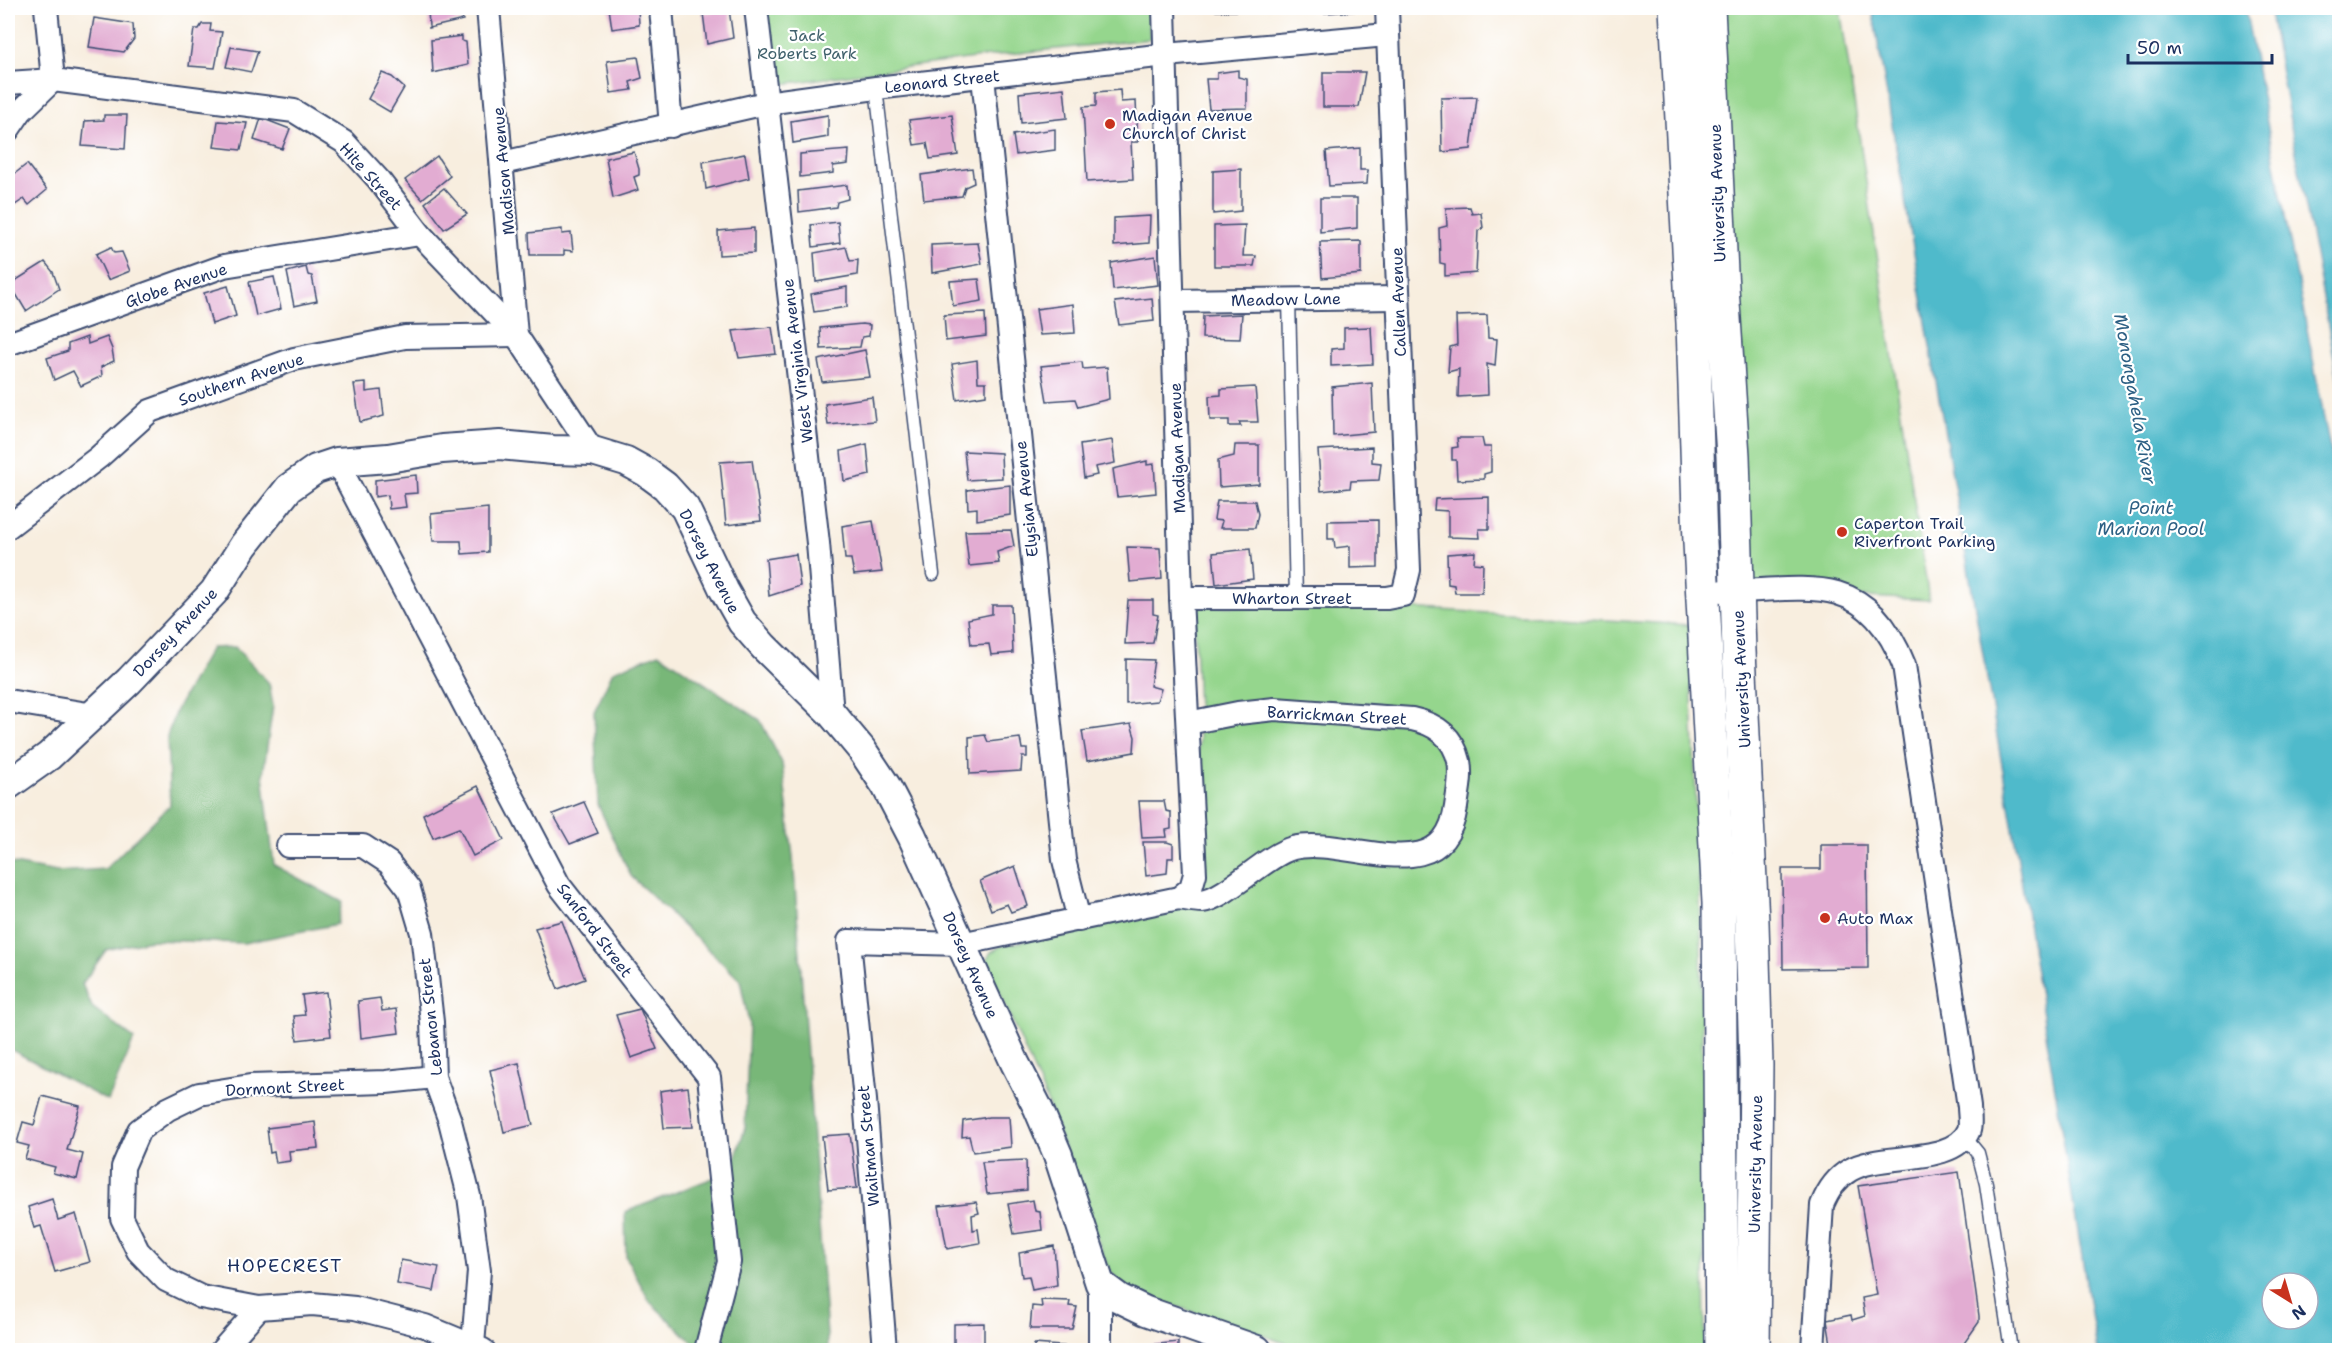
<svg xmlns="http://www.w3.org/2000/svg" width="2347" height="1358" font-family="'Shantell Sans',sans-serif">
<style>
.green{fill:#95d68d;stroke:#588276;stroke-width:1.5}
.forest{fill:#78b778;stroke:#4a736b;stroke-width:1.5}
.water{fill:#4fbacb;stroke:#357494;stroke-width:1.5;fill-rule:evenodd}
.building{fill:#e2acd2}
.lines{fill:none;stroke-linecap:round;stroke-linejoin:round}
.service-casing{stroke:#3c4c71;stroke-width:15}
.minor-casing{stroke:#3c4c71;stroke-width:26}
.tertiary-casing{stroke:#3c4c71;stroke-width:32}
.primary-casing{stroke:#3c4c71;stroke-width:36}
.service{stroke:#fff;stroke-width:12}
.minor{stroke:#fff;stroke-width:22}
.tertiary{stroke:#fff;stroke-width:28}
.primary{stroke:#fff;stroke-width:33}
.poi-dot{fill:#c8321e;stroke:#fff;stroke-width:2}
.labels{text-anchor:middle;stroke-width:4.5;stroke-linejoin:round;paint-order:stroke}
.park-label{font-size:16px;fill:#40616c;stroke:#fff}
.street-label{font-size:16px;fill:#1b2f5e;stroke:#fff}
.poi-label{font-size:16px;fill:#1b2f5e;stroke:#fff;text-anchor:start}
.water-label{font-size:18px;font-style:italic;fill:#2d6084;stroke:#fff}
.neighbourhood-label{font-size:18px;letter-spacing:1.5px;fill:#1b2f5e;stroke:#fff}
</style>
<rect width="100%" height="100%" fill="#fff"/>
<filter id="ink" filterUnits="userSpaceOnUse"><feTurbulence type="fractalNoise" baseFrequency=".0167" numOctaves="2"/><feDisplacementMap in="SourceGraphic" scale="12" xChannelSelector="R" yChannelSelector="G"/><feConvolveMatrix kernelMatrix="1 2 1 2 8 2 1 2 1" color-interpolation-filters="sRGB"/></filter>
<filter id="wash" filterUnits="userSpaceOnUse"><feTurbulence type="fractalNoise" baseFrequency=".008" numOctaves="4" result="noise"/><feDisplacementMap in="SourceGraphic" scale="24" xChannelSelector="R" yChannelSelector="G"/><feGaussianBlur stdDeviation="1.35" result="paint"/><feColorMatrix in="noise" values="0 0 0 0 0 0 0 0 0 0 0 0 0 0 0 0 0 1.4 0 .05"/><feComposite in="paint" operator="in"/></filter>
<g filter="url(#wash)">
<rect width="100%" height="100%" fill="#f8eedf"/>
<!-- green -->
<g class="green">
<polygon points="766,8 1148,8 1150,39 989,56 775,85"/>
<polygon points="1707,8 1840,8 1929,600 1737,591"/>
<polygon points="1194,606 1391,607 1689,625 1701,925 1705,1350 1306,1350 1140,1294 1121,1284 1108,1268 1045,1096 986,961 991,952 1001,946 1183,906 1199,738"/>
</g>
<!-- forest -->
<g class="forest">
<polygon points="235,647 269,683 273,705 263,775 274,865 342,902 337,924 244,943 150,940 106,950 82,984 92,1007 134,1039 108,1101 8,1048 8,863 57,872 105,869 170,805 167,736 176,710 211,648"/>
<polygon points="659,653 760,720 782,763 793,857 828,1350 701,1350 650,1302 626,1257 625,1212 731,1171 745,1128 749,1023 740,980 631,876 598,805 594,712 613,671"/>
</g>
<!-- water -->
<g class="water">
<path d="M 1872,8 L 2245,8 L 2339,495 L 2339,1350 L 2097,1350 L 2015,841 ZM 2272,1283 L 2308,1283 L 2308,1319 L 2272,1319 Z"/>
<polygon points="2269,8 2339,8 2339,384"/>
</g>
<g id="blocks">
<!-- building -->
<g class="building">
<polygon points="428,8 461,8 463,20 429,28"/>
<polygon points="609,8 638,8 639,25 612,29"/>
<polygon points="1216,8 1239,8 1238,11 1216,11"/>
<polygon points="1322,8 1359,8 1360,11 1323,13"/>
<polygon points="729,9 733,38 707,44 703,13"/>
<polygon points="94,18 133,24 134,39 124,52 89,47"/>
<polygon points="202,24 211,24 210,31 222,32 215,68 189,66 194,29 199,29"/>
<polygon points="462,36 462,41 466,42 468,65 433,73 431,40"/>
<polygon points="231,47 258,51 251,72 226,67"/>
<polygon points="638,57 642,78 630,82 632,90 611,93 607,61"/>
<polygon points="1238,70 1238,77 1247,79 1247,108 1209,109 1206,79 1217,79 1217,73"/>
<polygon points="1323,72 1365,72 1359,107 1323,107"/>
<polygon points="382,73 392,77 404,88 390,112 368,99"/>
<polygon points="1064,88 1067,118 1021,123 1019,93"/>
<polygon points="1120,90 1121,102 1136,101 1138,142 1131,142 1133,179 1087,182 1083,107 1096,106 1096,92"/>
<polygon points="1477,97 1471,149 1442,152 1441,98"/>
<polygon points="104,115 127,115 125,149 82,146 85,121 104,120"/>
<polygon points="828,115 828,137 793,143 791,121"/>
<polygon points="952,115 958,155 930,159 927,143 914,145 909,120"/>
<polygon points="261,118 290,129 282,149 254,140"/>
<polygon points="218,121 247,123 241,150 214,147"/>
<polygon points="1055,129 1055,150 1016,155 1013,135"/>
<polygon points="1360,148 1360,170 1368,170 1367,184 1329,186 1326,151"/>
<polygon points="849,150 848,164 833,166 833,173 800,177 800,154"/>
<polygon points="634,152 639,169 639,175 634,177 638,190 613,198 606,158"/>
<polygon points="745,154 749,178 706,189 703,162"/>
<polygon points="437,156 450,176 422,199 405,180"/>
<polygon points="27,164 47,190 29,205 24,199 15,205 8,196 8,179"/>
<polygon points="972,168 974,183 965,187 962,196 924,200 921,175"/>
<polygon points="1241,169 1241,211 1213,214 1213,171"/>
<polygon points="847,185 848,199 837,202 836,207 799,212 798,191"/>
<polygon points="444,188 467,214 444,229 425,203"/>
<polygon points="1320,198 1357,198 1357,228 1320,232"/>
<polygon points="1470,207 1472,214 1481,213 1483,228 1478,231 1476,273 1445,276 1445,264 1440,263 1439,228 1447,226 1446,208"/>
<polygon points="1150,216 1149,243 1114,246 1114,218"/>
<polygon points="838,222 840,243 813,247 811,225"/>
<polygon points="1245,225 1243,256 1256,256 1254,266 1214,266 1214,226"/>
<polygon points="754,228 754,253 719,255 718,231"/>
<polygon points="562,229 562,234 571,233 573,251 564,250 564,255 530,255 529,233"/>
<polygon points="1361,241 1361,274 1322,278 1320,242"/>
<polygon points="978,243 982,264 932,273 931,245"/>
<polygon points="111,247 114,253 122,252 130,271 108,280 96,254"/>
<polygon points="846,247 850,261 858,260 857,275 816,282 814,253"/>
<polygon points="1155,256 1158,285 1113,290 1111,263"/>
<polygon points="45,262 53,272 59,289 26,311 10,284"/>
<polygon points="306,267 308,275 312,276 317,301 294,306 287,272"/>
<polygon points="274,277 281,309 256,316 249,282"/>
<polygon points="979,279 982,301 953,306 950,281"/>
<polygon points="228,286 236,316 212,324 204,293"/>
<polygon points="847,287 847,307 814,312 811,294"/>
<polygon points="1152,298 1154,321 1119,325 1115,302"/>
<polygon points="1073,304 1075,333 1040,335 1036,309"/>
<polygon points="985,313 986,336 946,341 944,315"/>
<polygon points="1242,314 1240,339 1202,338 1203,316"/>
<polygon points="1487,315 1488,338 1497,339 1495,366 1487,364 1488,395 1458,397 1459,369 1448,372 1450,347 1457,345 1456,316"/>
<polygon points="862,324 870,325 869,336 862,337 860,347 821,349 820,328"/>
<polygon points="772,327 776,354 739,358 733,331"/>
<polygon points="1371,327 1373,364 1331,366 1331,349 1344,348 1344,328"/>
<polygon points="87,337 88,344 107,337 112,349 114,361 101,367 102,376 81,386 73,371 54,380 47,358 68,351 68,344"/>
<polygon points="865,350 870,377 822,382 818,360"/>
<polygon points="977,360 978,382 986,382 986,395 957,400 952,364"/>
<polygon points="1082,362 1083,369 1107,367 1109,399 1078,407 1075,399 1047,401 1041,366"/>
<polygon points="366,383 366,392 381,390 384,416 360,422 354,384"/>
<polygon points="1372,383 1374,432 1333,436 1332,387"/>
<polygon points="1255,387 1258,422 1239,422 1241,426 1229,426 1229,420 1210,420 1209,396 1221,395 1221,389"/>
<polygon points="872,397 875,421 828,425 825,404"/>
<polygon points="1457,438 1482,438 1484,447 1491,447 1491,472 1484,474 1484,479 1457,480 1456,460 1452,460 1452,448 1458,447"/>
<polygon points="1112,440 1115,463 1095,467 1097,475 1084,478 1080,445"/>
<polygon points="867,444 870,475 844,481 841,451"/>
<polygon points="1235,445 1259,445 1259,484 1219,487 1218,460 1234,456"/>
<polygon points="1372,447 1372,462 1381,463 1379,480 1351,481 1350,488 1321,491 1318,450"/>
<polygon points="964,451 1001,453 1002,478 967,480"/>
<polygon points="752,460 761,521 726,525 720,462"/>
<polygon points="1147,461 1147,465 1154,464 1156,493 1117,497 1113,469"/>
<polygon points="416,475 417,493 404,494 406,507 389,509 388,495 375,497 375,480"/>
<polygon points="1010,485 1010,515 977,520 977,508 968,509 967,490"/>
<polygon points="1489,497 1489,529 1479,529 1480,538 1448,537 1448,511 1434,510 1435,499"/>
<polygon points="1217,501 1255,501 1258,514 1255,528 1220,528 1222,521 1214,520"/>
<polygon points="488,508 488,552 462,554 461,541 433,541 431,514"/>
<polygon points="1378,520 1378,567 1350,568 1350,546 1335,548 1334,539 1328,539 1328,521"/>
<polygon points="873,521 882,572 854,575 851,559 845,559 842,526"/>
<polygon points="1011,530 1014,546 997,552 999,563 969,566 965,531"/>
<polygon points="1127,547 1160,548 1162,579 1130,582"/>
<polygon points="1250,549 1253,579 1216,584 1213,553"/>
<polygon points="1475,552 1474,563 1483,564 1482,593 1455,593 1454,585 1448,584 1447,554"/>
<polygon points="796,554 800,586 769,596 766,559"/>
<polygon points="1128,600 1153,600 1153,614 1158,615 1153,643 1125,644"/>
<polygon points="992,605 1011,605 1013,653 991,655 989,644 971,645 968,619 992,614"/>
<polygon points="1126,659 1154,660 1150,686 1161,689 1157,701 1126,704"/>
<polygon points="1131,724 1135,737 1134,752 1087,761 1082,731"/>
<polygon points="985,735 988,742 1020,738 1022,749 1027,749 1027,757 1022,757 1021,771 970,774 969,737"/>
<polygon points="478,786 504,840 473,856 459,828 433,838 423,814"/>
<polygon points="1139,801 1164,801 1166,811 1171,812 1171,829 1166,830 1167,837 1142,838"/>
<polygon points="584,802 598,833 570,844 553,814"/>
<polygon points="1143,842 1167,842 1173,844 1173,858 1168,858 1167,873 1146,876"/>
<polygon points="1821,845 1867,845 1868,968 1783,969 1782,869 1821,869"/>
<polygon points="1015,866 1028,906 1011,912 1007,904 991,910 980,881"/>
<polygon points="562,921 585,979 558,989 535,928"/>
<polygon points="326,992 331,1036 297,1040 294,1016 305,1015 302,995"/>
<polygon points="380,998 382,1011 396,1009 399,1033 361,1038 358,1001"/>
<polygon points="640,1009 657,1049 631,1058 616,1015"/>
<polygon points="519,1063 533,1125 504,1132 490,1070"/>
<polygon points="688,1087 693,1127 664,1128 660,1091"/>
<polygon points="42,1096 80,1106 67,1150 83,1154 77,1179 53,1173 55,1167 25,1159 29,1146 17,1143 23,1122 34,1125"/>
<polygon points="989,1117 1009,1117 1011,1147 973,1152 969,1136 962,1137 963,1121"/>
<polygon points="315,1122 318,1148 289,1151 290,1161 276,1163 274,1152 270,1153 267,1128"/>
<polygon points="850,1134 857,1188 828,1190 822,1136"/>
<polygon points="1026,1160 1027,1190 987,1194 982,1162"/>
<polygon points="1959,1172 1979,1316 1979,1322 1962,1346 1967,1350 1832,1350 1827,1320 1851,1315 1852,1320 1865,1316 1862,1298 1877,1295 1858,1186"/>
<polygon points="52,1199 58,1220 76,1214 90,1262 55,1272 41,1226 34,1228 28,1207"/>
<polygon points="1033,1200 1035,1211 1040,1212 1042,1230 1014,1234 1008,1204"/>
<polygon points="976,1202 979,1213 972,1215 973,1230 978,1229 980,1243 947,1249 939,1206"/>
<polygon points="1054,1246 1057,1285 1032,1290 1029,1276 1022,1277 1019,1253"/>
<polygon points="401,1260 439,1267 434,1291 397,1284"/>
<polygon points="1041,1300 1070,1301 1069,1306 1077,1307 1072,1329 1030,1329 1032,1306 1042,1307"/>
<polygon points="984,1323 984,1350 954,1350 954,1324"/>
<polygon points="1178,1342 1178,1350 1130,1350 1130,1347"/>
<polygon points="1034,1344 1074,1347 1073,1350 1034,1350"/>
</g>
</g>
</g>
<g filter="url(#ink)">
<use href="#blocks" fill-opacity="0" stroke="#3c4c71" stroke-width="1.5"/>
<g class="lines">
<defs>
<g id="service">
<polyline points="876,88 933,574"/>
<polyline points="1289,299 1296,598"/>
<polyline points="1964,1136 1978,1153 1986,1184 2011,1350"/>
</g>
<g id="minor">
<polyline points="46,8 53,80"/>
<polyline points="661,8 671,126"/>
<polyline points="756,8 818,543 832,714"/>
<polyline points="983,77 1064,860 1079,920"/>
<polyline points="8,83 53,80 294,111 344,142 378,179 420,234 516,335 593,451"/>
<polyline points="8,130 21,111 53,80"/>
<polyline points="502,163 766,103 876,88 1166,55 1387,35"/>
<polyline points="1173,301 1398,298"/>
<polyline points="8,344 224,266 420,234"/>
<polyline points="337,462 559,885 709,1077 729,1262 706,1350"/>
<polyline points="8,527 99,457 150,411 294,359 405,337 516,335 488,8"/>
<path d="M 1722,591 C 1756,592 1806,584 1837,593 C 1872,603 1892,634 1904,665 L 1969,1107 C 1969,1113 1971,1124 1969,1130 C 1954,1166 1880,1152 1850,1170 C 1836,1178 1828,1190 1822,1205 L 1813,1350"/>
<polyline points="1181,598 1387,598 1403,595 1409,570 1387,8"/>
<polyline points="8,701 94,715"/>
<polyline points="288,846 363,846 389,863 409,889 422,933 432,1022 434,1077 450,1121 469,1196 479,1271 473,1345 471,1350"/>
<path d="M 1179,898 C 1186,899 1194,901 1202,901 C 1227,898 1266,855 1293,848 C 1348,835 1443,894 1456,807 C 1458,792 1462,776 1459,761 C 1453,736 1436,724 1412,719 L 1275,709 L 1238,713 L 1188,723"/>
<polyline points="434,1077 386,1082 250,1086 199,1094 168,1109 139,1130 123,1167 122,1218 138,1251 166,1280 201,1297 259,1308 312,1304 355,1308 425,1326 483,1350"/>
<polyline points="1100,1284 1100,1350"/>
<polyline points="222,1350 259,1308"/>
<polyline points="885,1350 865,1100 849,941 961,944 1179,898 1191,888 1195,874 1181,598 1164,8"/>
</g>
<polyline id="tertiary" points="8,785 49,756 129,681 214,592 244,545 289,488 316,469 337,462 388,458 442,449 500,445 553,450 593,451 626,461 646,472 665,486 685,508 724,590 742,622 764,647 832,714 862,750 886,786 912,836 1015,1063 1038,1108 1058,1155 1100,1284 1119,1298 1146,1311 1257,1350"/>
<g id="primary">
<polyline points="1676,8 1693,323 1700,543 1719,903 1722,1350"/>
<polyline points="1708,8 1721,272 1733,456 1739,651 1752,922 1756,1065 1753,1350"/>
</g>
</defs>
<!-- service casing -->
<use href="#service" class="service-casing"/>
<!-- minor casing -->
<use href="#minor" class="minor-casing"/>
<!-- tertiary casing -->
<use href="#tertiary" class="tertiary-casing"/>
<!-- primary casing -->
<use href="#primary" class="primary-casing"/>
<!-- service -->
<use href="#service" class="service"/>
<!-- minor -->
<use href="#minor" class="minor"/>
<!-- tertiary -->
<use href="#tertiary" class="tertiary"/>
<!-- primary -->
<use href="#primary" class="primary"/>
</g>
</g>
<!-- markers -->
<g class="poi-dot">
<circle cx="1110" cy="124" r="6"/>
<circle cx="1842" cy="532" r="6"/>
<circle cx="1825" cy="918" r="6"/>
</g>
<g class="labels">
<!-- park labels -->
<g class="park-label">
<text x="807" y="41">Jack<tspan x="807" dy="18">Roberts Park</tspan></text>
</g>
<!-- street labels -->
<g class="street-label">
<text transform="translate(942 81) rotate(-6)" y="6">Leonard Street</text>
<text transform="translate(503 171) rotate(-95)" y="6">Madison Avenue</text>
<text transform="translate(371 176) rotate(48)" y="6">Hite Street</text>
<text transform="translate(1717 193) rotate(-92)" y="6">University Avenue</text>
<text transform="translate(176 285) rotate(-19)" y="6">Globe Avenue</text>
<text transform="translate(1286 299) rotate(-1)" y="6">Meadow Lane</text>
<text transform="translate(1398 302) rotate(-92)" y="6">Callen Avenue</text>
<text transform="translate(797 361) rotate(-97)" y="6">West Virginia Avenue</text>
<text transform="translate(241 379) rotate(-19)" y="6">Southern Avenue</text>
<text transform="translate(1177 448) rotate(-92)" y="6">Madigan Avenue</text>
<text transform="translate(1026 499) rotate(-96)" y="6">Elysian Avenue</text>
<text transform="translate(710 561) rotate(63)" y="6">Dorsey Avenue</text>
<text x="1292" y="604">Wharton Street</text>
<text transform="translate(175 632) rotate(-47)" y="6">Dorsey Avenue</text>
<text transform="translate(1741 679) rotate(-93)" y="6">University Avenue</text>
<text transform="translate(1337 715) rotate(3)" y="6">Barrickman Street</text>
<text transform="translate(595 930) rotate(53)" y="6">Sanford Street</text>
<text transform="translate(971 965) rotate(66)" y="6">Dorsey Avenue</text>
<text transform="translate(430 1017) rotate(-96)" y="6">Lebanon Street</text>
<text transform="translate(285 1087) rotate(-3)" y="6">Dormont Street</text>
<text transform="translate(868 1146) rotate(-95)" y="6">Waitman Street</text>
<text transform="translate(1755 1164) rotate(-89)" y="6">University Avenue</text>
</g>
<!-- poi labels -->
<g class="poi-label">
<text x="1122" y="121">Madigan Avenue<tspan x="1122" dy="18">Church of Christ</tspan></text>
<text x="1854" y="529">Caperton Trail<tspan x="1854" dy="18">Riverfront Parking</tspan></text>
<text x="1837" y="924">Auto Max</text>
</g>
<!-- water labels -->
<g class="water-label">
<text transform="translate(2135 399) rotate(80)" y="6">Monongahela River</text>
<text x="2151" y="514">Point<tspan x="2151" dy="21">Marion Pool</tspan></text>
</g>
<!-- neighbourhood labels -->
<g class="neighbourhood-label">
<text x="285" y="1272">HOPECREST</text>
</g>
</g>
<!-- margin -->
<rect width="2347" height="1358" fill="none" stroke="#fff" stroke-width="30"/>
<!-- north arrow -->
<g transform="translate(2290 1301) rotate(143)"><circle r="28" fill="#ffffff" stroke="#a4acbf" stroke-width="1.5"/>
<path d="M0-4.5L10 22L0 15L-10 22Z" fill="#c8321e"/>
<text y="-9" font-size="16" font-weight="bold" text-anchor="middle" fill="#1b2f5e">N</text>
</g>
<!-- scale -->
<path d="M2128 54v9h144v-9" fill="none" stroke="#1b2f5e" stroke-width="3"/>
<text x="2137" y="54" font-size="18" fill="#1b2f5e" stroke="#ffffff" stroke-width="4.5" paint-order="stroke">50 m</text>
</svg>
